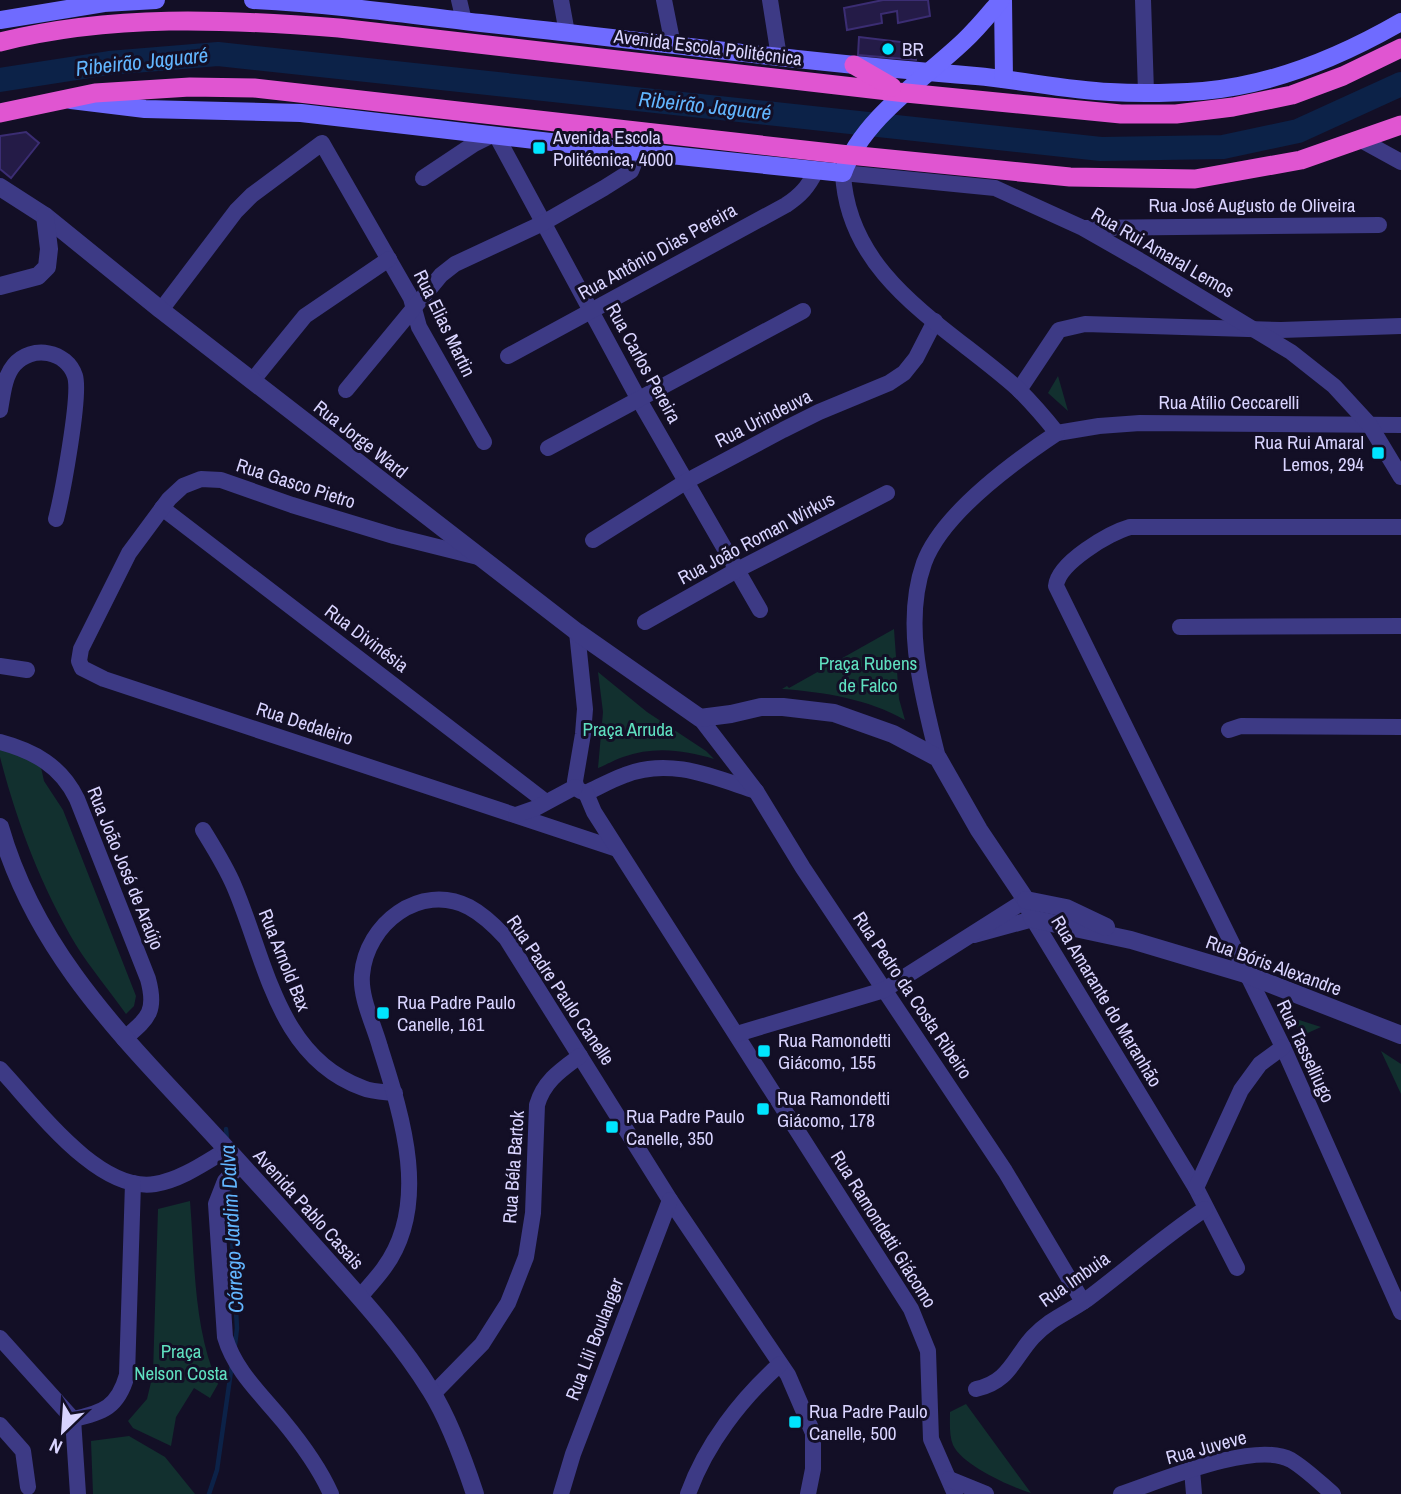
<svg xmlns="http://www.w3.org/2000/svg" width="1401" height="1494" font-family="'Archivo Narrow',sans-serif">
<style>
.green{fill:#12302f}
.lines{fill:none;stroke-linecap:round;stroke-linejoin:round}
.stream{stroke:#0c2248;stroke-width:4.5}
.river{stroke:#0c2248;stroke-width:24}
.building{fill:#241b47;stroke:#3b2d73;stroke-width:2}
.minor{stroke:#3d3a85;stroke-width:16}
.tertiary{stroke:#3d3a85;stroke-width:18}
.secondary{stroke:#6f6bff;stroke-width:18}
.trunk{stroke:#e055d1;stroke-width:19}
.poi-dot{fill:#00e5ff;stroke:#130f26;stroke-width:2.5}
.labels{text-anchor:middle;stroke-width:6;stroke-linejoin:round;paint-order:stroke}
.street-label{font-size:19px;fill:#d9d4ff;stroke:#130f26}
.poi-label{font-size:19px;fill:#d9d4ff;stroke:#130f26;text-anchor:start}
.park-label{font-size:19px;fill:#5fe0c0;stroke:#130f26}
.water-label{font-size:21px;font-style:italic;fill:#62b6ff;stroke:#130f26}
</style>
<rect width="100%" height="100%" fill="#130f26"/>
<!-- green -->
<g class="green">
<polygon points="1058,376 1068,411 1048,393"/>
<path d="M 894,629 L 899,699 L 905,720 C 868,699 824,692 782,689 L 787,686 L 789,688 Z"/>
<path d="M 598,672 L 647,712 L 706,751 L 714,759 C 684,750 654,746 623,757 C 614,760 606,765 598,768 L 603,712 Z"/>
<path d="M 0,747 L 40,763 L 44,781 L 63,810 L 136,996 L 134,1006 L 126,1014 C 110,991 91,969 76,945 C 41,886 17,823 0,757 Z"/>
<polygon points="1293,1018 1321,1027 1301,1036"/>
<polygon points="1381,1051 1401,1064 1401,1094"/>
<path d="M 190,1201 C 195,1261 193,1328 218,1384 L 210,1398 L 194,1388 L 176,1417 L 171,1446 L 133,1428 L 128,1421 L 147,1399 L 153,1374 L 158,1209 Z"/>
<path d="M 966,1404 L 1031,1493 C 1011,1487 962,1465 953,1445 C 949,1435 950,1423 950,1412 Z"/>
<polygon points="129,1436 165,1457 195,1494 93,1494 91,1441"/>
</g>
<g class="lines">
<!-- stream -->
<g class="stream">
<polyline points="226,1129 227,1139"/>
<polyline points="229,1186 237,1328 235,1345"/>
<polyline points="209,1494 217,1470 232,1364"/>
</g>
<!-- river -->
<polyline class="river" points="0,80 109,63 218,54 1101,149 1223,147 1298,131 1401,84"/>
</g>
<!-- building -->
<g class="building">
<polygon points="883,0 928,0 930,16 898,23 897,11 881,14 882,23 847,30 844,8"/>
<polygon points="859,37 918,44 916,60 858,55"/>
<polygon points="26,132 39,143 11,178 0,169 0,136"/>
</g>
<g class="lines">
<!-- minor -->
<g class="minor">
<polyline points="459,0 464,21"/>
<polyline points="561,0 567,33"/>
<polyline points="664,0 673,45"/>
<polyline points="770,0 779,57"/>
<polyline points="1143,0 1146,92"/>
<polyline points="496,135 638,398 760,610"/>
<polyline points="1361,140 1401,162"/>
<polyline points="423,178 474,144 492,135"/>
<polyline points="1084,228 1379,225"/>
<polyline points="161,310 236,211 252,195 322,143 411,298 419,327 484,442"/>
<path d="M 508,356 L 786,205 C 801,195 808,187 816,171"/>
<polyline points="253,380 305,316 389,259"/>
<polyline points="346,390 441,275 455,264 543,223 604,188 631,171 639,151"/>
<polyline points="1019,390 1059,330 1085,324 1281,330 1401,326"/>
<path d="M 0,410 C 3,394 4,377 14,365 C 32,344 67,351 75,376 C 81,395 62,496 56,519"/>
<polyline points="1057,433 1099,426 1140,423 1401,425"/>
<polyline points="548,448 803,311"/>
<polyline points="162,508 546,802"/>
<path d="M 1401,527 L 1130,527 C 1109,533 1058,563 1056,586 L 1283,1047 L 1401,1312"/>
<polyline points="593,540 687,481 783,430 819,412 889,383 904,373 916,358 935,321"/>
<polyline points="478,557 394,536 292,505 221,480 201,479 183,486 169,499 129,553 81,649 79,661 82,668 104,679 617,849"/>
<polyline points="645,622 737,570 887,493"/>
<polyline points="1180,627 1401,626"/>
<path d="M 577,632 L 585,709 L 583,734 L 575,781 C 576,789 579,791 586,793 C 599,787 611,780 625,775 C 670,757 713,777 756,791"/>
<polyline points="0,666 27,670"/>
<polyline points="700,718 756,791 803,868 1005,1171 1083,1302"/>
<polyline points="1229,730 1241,726 1401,727"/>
<path d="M 0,742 C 34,751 61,766 77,799 L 148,979 C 157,1012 148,1018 124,1039"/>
<path d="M 938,758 C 923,696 902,625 924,563 C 942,514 1015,461 1057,433 C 1045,418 1032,403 1018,389 C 948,326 848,279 843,173 L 995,188 L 1083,228 L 1139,260 L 1291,352 L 1334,386 L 1369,424 L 1401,477"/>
<polyline points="586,793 594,812 911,1309 928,1351 931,1439 955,1494"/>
<polyline points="516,815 536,808 575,787"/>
<path d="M 203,830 C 214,848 226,867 234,886 C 266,960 277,1057 363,1088 C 372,1092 385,1092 395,1093"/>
<polyline points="974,935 1033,919 1196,1188 1237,1268"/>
<polyline points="737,1034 884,990 1026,900"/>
<path d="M 0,1069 C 36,1107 98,1193 155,1184 C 181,1180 206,1162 228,1149"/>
<path d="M 241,1164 L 225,1181 L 216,1204 L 225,1337 C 235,1371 261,1394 283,1421 C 302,1444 319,1467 331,1494"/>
<polyline points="1196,1188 1241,1090 1260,1064 1283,1047"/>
<path d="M 360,1297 C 368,1287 377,1278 384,1268 C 431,1204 402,1116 380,1047 C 374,1025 360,998 362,975 C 366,924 420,882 469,907 C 484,915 495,926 506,938 L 670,1200 L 788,1375 L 813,1433 L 813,1469 L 808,1494"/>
<polyline points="0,1338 73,1419 78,1494"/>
<path d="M 976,1389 C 1009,1382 1013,1359 1033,1337 C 1051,1318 1066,1314 1086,1300 C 1126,1270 1163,1237 1205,1209"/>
<path d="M 433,1394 L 482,1344 L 508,1303 L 526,1257 L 533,1213 L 537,1105 C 544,1081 561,1070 580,1056"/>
<path d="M 73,1419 C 103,1413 118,1407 127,1375 L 133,1183"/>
<polyline points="0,1425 23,1451 28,1487"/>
<polyline points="1192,1470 1194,1494"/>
<polyline points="949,1479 986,1494"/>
<polyline points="561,1494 573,1454 670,1200"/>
<path d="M 688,1494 C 706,1444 741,1399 780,1364"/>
<path d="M 1121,1494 C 1160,1481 1255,1440 1291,1460 C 1306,1469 1320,1483 1333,1494"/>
</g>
<!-- tertiary -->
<g class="tertiary">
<polyline points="0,187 45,216 161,310 577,632 700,718 731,714 761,707 783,707 834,713 893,734 938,758 979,830 1026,900 1033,919 1131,940 1245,974 1401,1035"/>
<polyline points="0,286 38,276 47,267 49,249 45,216"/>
<path d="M 0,827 C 32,939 105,1019 183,1102 C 228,1150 272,1198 315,1247 C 356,1293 399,1339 431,1391 C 448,1418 465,1464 475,1494"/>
<polyline points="1026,900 1066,908 1106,927"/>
</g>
<!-- secondary -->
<g class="secondary">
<path d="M 253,0 C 330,4 405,14 481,23 C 646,41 810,63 976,76 C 1021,80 1065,90 1110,92 C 1140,94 1173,93 1203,91 C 1273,85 1342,56 1401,22"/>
<polyline points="1003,0 1004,79"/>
<polyline points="0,20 104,3 156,0"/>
<path d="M 71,100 L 145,109 L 301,113 L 612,149 L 843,173 C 862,119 924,79 964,41 C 978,28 989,14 1001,0"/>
</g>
<!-- trunk -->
<g class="trunk">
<path d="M 0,42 C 112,14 225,19 339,28 L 906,93 L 1121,114 L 1176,114 L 1233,107 L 1292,95 L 1343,76 L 1401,48"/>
<polyline points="854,65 892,87"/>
<polyline points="0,113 95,93 190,87 254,88 849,155 1070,177 1195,179 1301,160 1401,125"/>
</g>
</g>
<!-- markers -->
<g class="poi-dot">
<circle cx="888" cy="49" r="7"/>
<rect x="532" y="141" width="14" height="14" rx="3.5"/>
<rect x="1371" y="446" width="14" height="14" rx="3.5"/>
<rect x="376" y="1006" width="14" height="14" rx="3.5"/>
<rect x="757" y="1044" width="14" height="14" rx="3.5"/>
<rect x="756" y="1102" width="14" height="14" rx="3.5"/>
<rect x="605" y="1120" width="14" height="14" rx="3.5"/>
<rect x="788" y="1415" width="14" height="14" rx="3.5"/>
</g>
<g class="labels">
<!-- street labels -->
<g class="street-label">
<text transform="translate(708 47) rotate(7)" y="7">Avenida Escola Politécnica</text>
<text x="1252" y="212">Rua José Augusto de Oliveira</text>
<text transform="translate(657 251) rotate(-29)" y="7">Rua Antônio Dias Pereira</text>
<text transform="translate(1163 252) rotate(30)" y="7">Rua Rui Amaral Lemos</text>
<text transform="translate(445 323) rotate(64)" y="7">Rua Elias Martin</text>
<text transform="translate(644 363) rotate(61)" y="7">Rua Carlos Pereira</text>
<text x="1229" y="409">Rua Atílio Ceccarelli</text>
<text transform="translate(763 418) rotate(-27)" y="7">Rua Urindeuva</text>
<text transform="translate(361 439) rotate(38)" y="7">Rua Jorge Ward</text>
<text transform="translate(296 483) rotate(18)" y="7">Rua Gasco Pietro</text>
<text transform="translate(756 538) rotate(-28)" y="7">Rua João Roman Wirkus</text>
<text transform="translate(367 638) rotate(37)" y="7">Rua Divinésia</text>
<text transform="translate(305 723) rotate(18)" y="7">Rua Dedaleiro</text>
<text transform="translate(126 868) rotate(68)" y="7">Rua João José de Araújo</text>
<text transform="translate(285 960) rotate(68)" y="7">Rua Arnold Bax</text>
<text transform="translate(1274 965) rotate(20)" y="7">Rua Bóris Alexandre</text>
<text transform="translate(561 990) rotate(56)" y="7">Rua Padre Paulo Canelle</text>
<text transform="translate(913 995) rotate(56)" y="7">Rua Pedro da Costa Ribeiro</text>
<text transform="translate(1107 1001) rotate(59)" y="7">Rua Amarante do Maranhão</text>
<text transform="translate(1306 1051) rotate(65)" y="7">Rua Tasselliugo</text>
<text transform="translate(513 1167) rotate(-86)" y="7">Rua Béla Bartok</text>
<text transform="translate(309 1209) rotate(48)" y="7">Avenida Pablo Casais</text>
<text transform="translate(884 1229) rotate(58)" y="7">Rua Ramondetti Giácomo</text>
<text transform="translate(1074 1279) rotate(-35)" y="7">Rua Imbuia</text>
<text transform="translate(594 1339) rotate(-69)" y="7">Rua Lili Boulanger</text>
<text transform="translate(1206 1447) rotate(-15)" y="7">Rua Juveve</text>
</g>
<!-- poi labels -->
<g class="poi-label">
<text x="902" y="56">BR</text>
<text x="553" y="144">Avenida Escola<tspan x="553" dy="22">Politécnica, 4000</tspan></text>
<text x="1364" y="449" text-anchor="end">Rua Rui Amaral<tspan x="1364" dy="22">Lemos, 294</tspan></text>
<text x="397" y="1009">Rua Padre Paulo<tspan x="397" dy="22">Canelle, 161</tspan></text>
<text x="778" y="1047">Rua Ramondetti<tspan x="778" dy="22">Giácomo, 155</tspan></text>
<text x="777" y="1105">Rua Ramondetti<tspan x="777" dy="22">Giácomo, 178</tspan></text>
<text x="626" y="1123">Rua Padre Paulo<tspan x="626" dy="22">Canelle, 350</tspan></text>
<text x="809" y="1418">Rua Padre Paulo<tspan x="809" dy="22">Canelle, 500</tspan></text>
</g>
<!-- park labels -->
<g class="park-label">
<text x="868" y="670">Praça Rubens<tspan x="868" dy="22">de Falco</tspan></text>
<text x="628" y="736">Praça Arruda</text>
<text x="181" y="1358">Praça<tspan x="181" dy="22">Nelson Costa</tspan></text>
</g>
<!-- water labels -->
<g class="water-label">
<text transform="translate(142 62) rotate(-6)" y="7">Ribeirão Jaguaré</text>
<text transform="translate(705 106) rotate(6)" y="7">Ribeirão Jaguaré</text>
<text transform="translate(232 1229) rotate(-93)" y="7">Córrego Jardim Dalva</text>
</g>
</g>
<!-- north arrow -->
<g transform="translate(63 1431) rotate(205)" stroke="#130f26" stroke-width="5" paint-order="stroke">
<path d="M0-5L12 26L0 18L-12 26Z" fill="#d9d4ff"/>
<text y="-10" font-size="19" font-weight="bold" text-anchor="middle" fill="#d9d4ff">N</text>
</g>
</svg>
